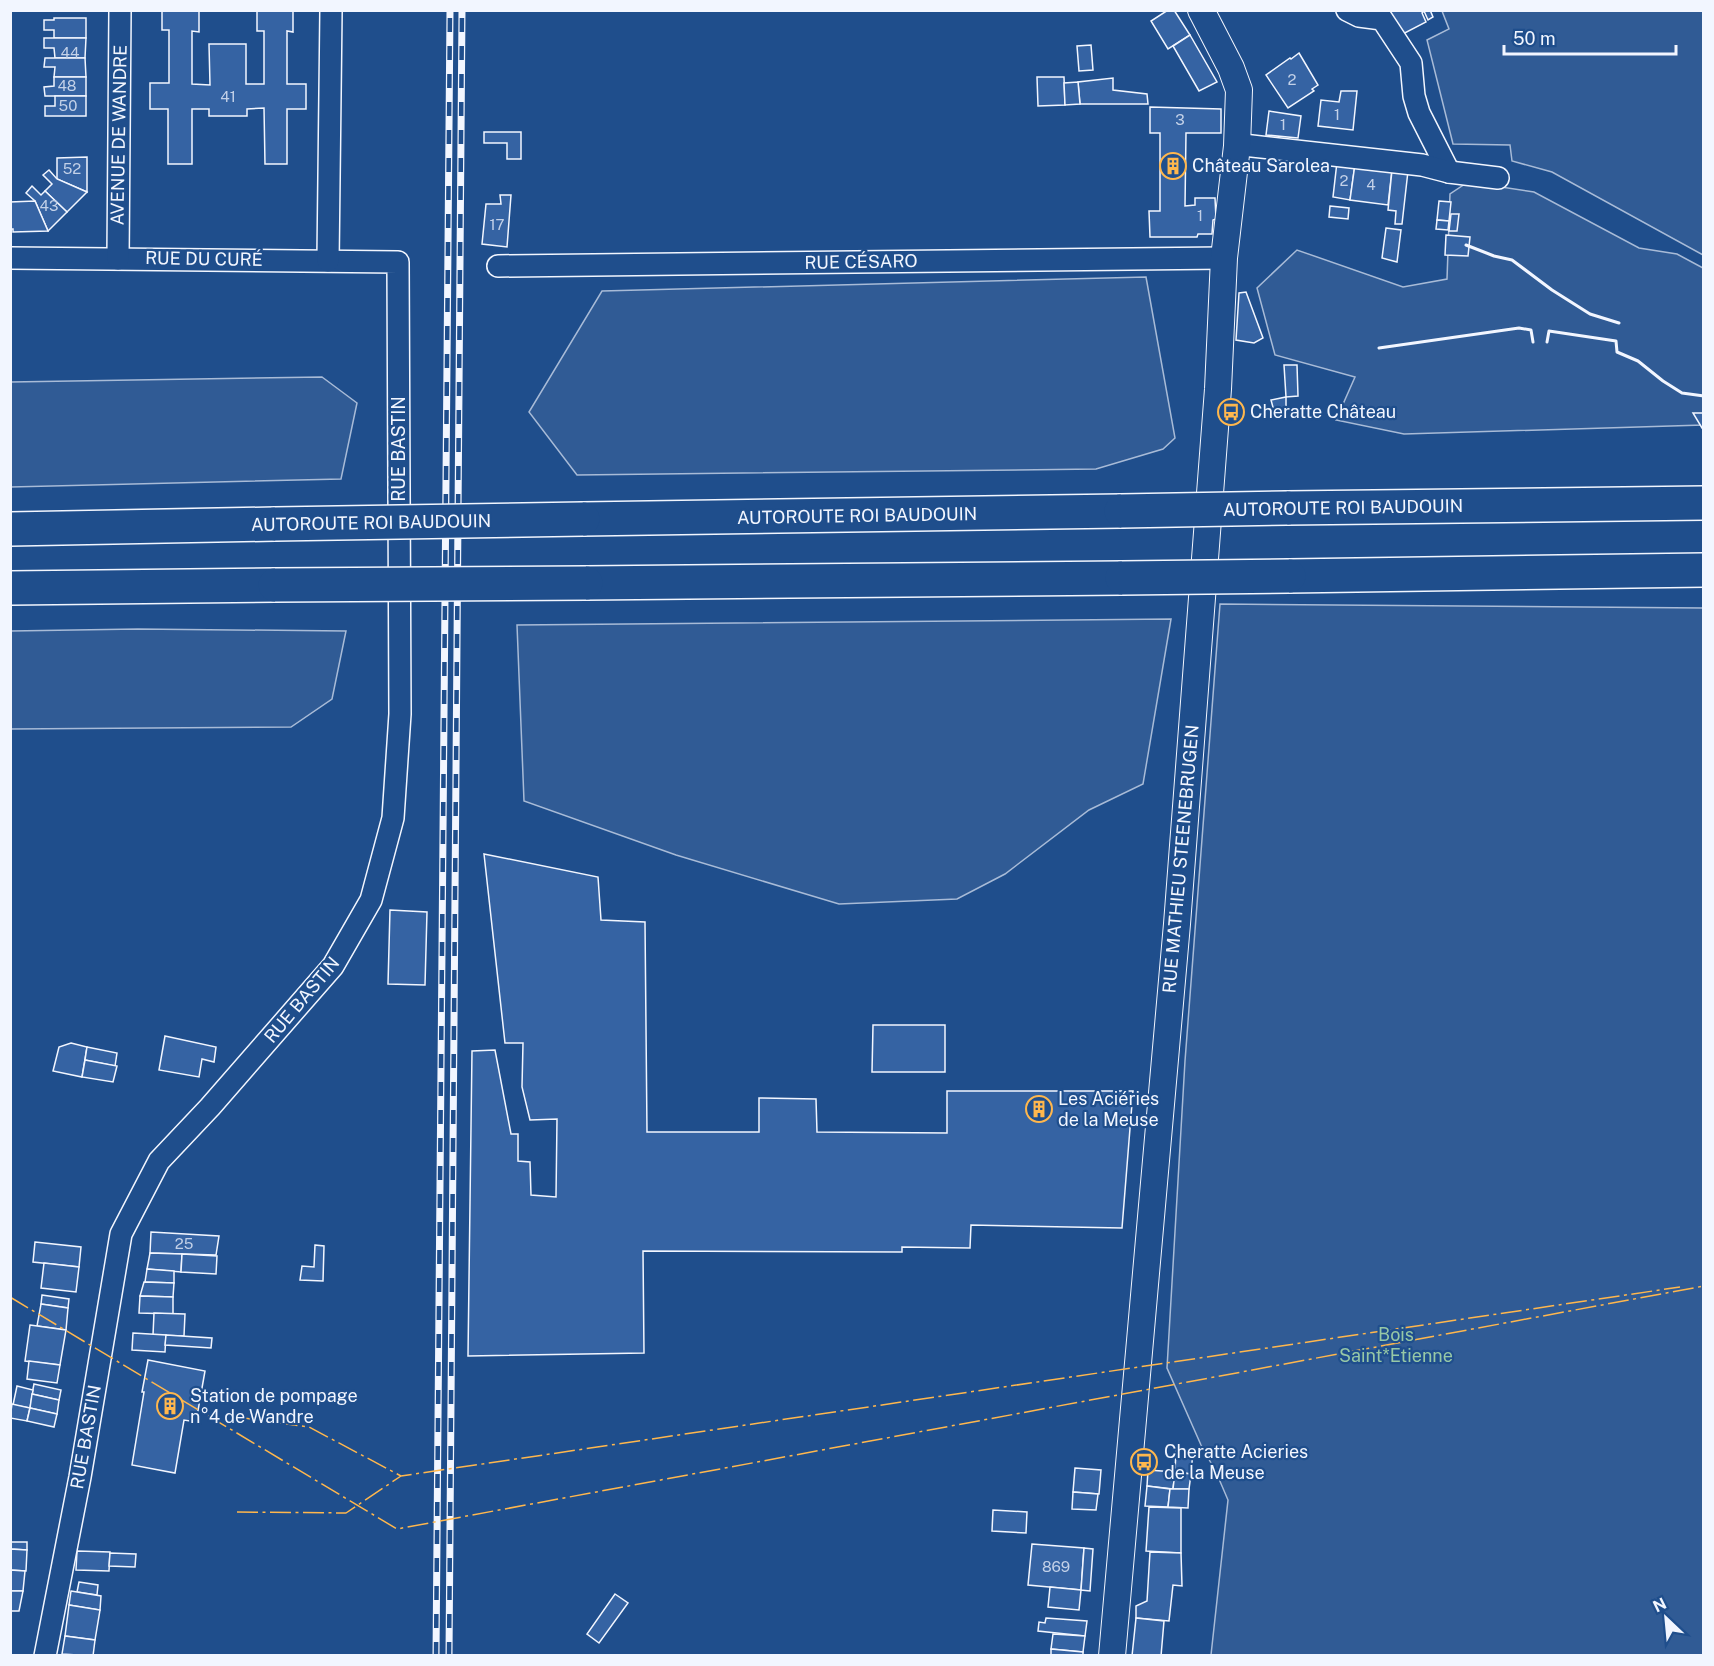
<svg xmlns="http://www.w3.org/2000/svg" width="1714" height="1666" font-family="'Public Sans',sans-serif">
<style>
.built{fill:#305b95;stroke:#a8bbd7;stroke-width:1.5}
.building{fill:#3563a3;stroke:#f2f6ff;stroke-width:1.5}
.lines{fill:none;stroke-linecap:round;stroke-linejoin:round}
.minor-casing{stroke:#f2f6ff;stroke-width:24}
.tertiary-casing{stroke:#f2f6ff;stroke-width:28}
.motorway-casing{stroke:#f2f6ff;stroke-width:36}
.minor{stroke:#1f4e8c;stroke-width:21}
.tertiary{stroke:#1f4e8c;stroke-width:26}
.motorway{stroke:#1f4e8c;stroke-width:33}
.rail-casing{stroke:#f2f6ff;stroke-width:7}
.rail{stroke:#1f4e8c;stroke-width:4.5;stroke-dasharray:14;stroke-linecap:butt}
.motorway-bridge-casing{stroke:#f2f6ff;stroke-width:36;stroke-linecap:butt}
.motorway-bridge{stroke:#1f4e8c;stroke-width:33}
.wall{stroke:#f2f6ff;stroke-width:3}
.power{stroke:#ffb74d;stroke-width:1.5;stroke-dasharray:21 4.5 3 4.5;stroke-linecap:butt}
.labels{text-anchor:middle;stroke-width:4.5;stroke-linejoin:round;paint-order:stroke}
.number-label{font-size:15px;fill:#c3d1e8}
.street-label{font-size:18px;fill:#f2f6ff;stroke:#1f4e8c}
.poi-label{font-size:18px;fill:#f2f6ff;stroke:#1f4e8c;text-anchor:start}
.park-label{font-size:18px;fill:#97c8a6;stroke:#1f4e8c}
</style>
<rect width="100%" height="100%" fill="#1f4e8c"/>
<!-- built -->
<g class="built">
<polygon points="1442,11 1703,11 1703,255 1552,172 1512,161 1510,145 1453,144 1427,40 1449,29"/>
<polygon points="1468,182 1534,192 1639,248 1677,254 1703,268 1703,425 1404,434 1336,420 1355,377 1275,355 1257,288 1297,250 1403,287 1447,279 1450,194"/>
<polygon points="1146,277 1175,438 1163,449 1096,469 577,475 529,412 602,291"/>
<polygon points="322,377 357,403 341,479 11,487 11,382"/>
<polygon points="1220,604 1703,608 1703,1655 1211,1655 1228,1500 1216,1472 1201,1445 1167,1368 1185,1061"/>
<polygon points="1171,619 1143,784 1089,810 1005,874 957,899 839,904 676,855 524,801 517,625"/>
<polygon points="138,629 346,631 332,699 291,727 11,729 11,631"/>
</g>
<!-- building -->
<g class="building">
<polygon points="162,10 199,10 199,32 192,31 192,84 210,85 209,44 246,44 246,84 264,84 264,31 257,31 257,10 293,10 293,32 287,31 287,84 306,84 306,109 287,109 287,164 265,164 264,108 247,109 247,116 209,116 209,109 192,109 192,164 168,164 168,109 150,109 150,83 169,83 169,30 162,30"/>
<polygon points="1168,10 1174,10 1190,35 1168,49 1151,21"/>
<polygon points="1391,10 1430,10 1433,17 1428,20 1424,11 1422,13 1426,22 1399,36 1386,12"/>
<polygon points="54,18 86,18 86,38 54,38 54,30 44,30 44,20 54,20"/>
<polygon points="1190,35 1217,82 1199,91 1173,46"/>
<polygon points="44,38 86,38 85,58 55,58 54,48 44,48"/>
<polygon points="1091,45 1093,70 1079,71 1077,46"/>
<polygon points="1299,53 1318,85 1312,89 1314,91 1288,108 1266,75 1290,58 1291,59"/>
<polygon points="45,58 85,58 86,77 54,77 55,67 44,67"/>
<polygon points="54,77 86,77 86,96 45,96 44,87 54,86"/>
<polygon points="1037,77 1064,77 1065,105 1038,106"/>
<polygon points="1113,78 1113,90 1147,94 1148,104 1080,104 1078,82"/>
<polygon points="1078,82 1080,104 1065,105 1064,83"/>
<polygon points="1341,91 1357,91 1353,130 1318,126 1321,100 1339,102"/>
<polygon points="55,96 86,96 86,116 45,116 45,106 55,106"/>
<polygon points="1150,107 1221,109 1221,133 1186,133 1185,206 1195,205 1195,198 1215,198 1216,219 1213,220 1212,234 1198,234 1197,237 1150,237 1149,211 1160,211 1160,133 1150,133"/>
<polygon points="1269,111 1301,116 1298,138 1266,135"/>
<polygon points="484,132 521,132 521,159 507,159 507,143 484,143"/>
<polygon points="87,157 87,192 57,179 57,158"/>
<polygon points="1337,162 1355,164 1350,200 1333,197"/>
<polygon points="1355,164 1392,170 1388,205 1350,200"/>
<polygon points="49,170 57,179 87,192 67,212 45,191 52,184 43,175"/>
<polygon points="1392,170 1408,171 1402,224 1395,224 1396,211 1388,210"/>
<polygon points="32,186 41,195 45,191 67,212 48,231 35,201 26,193"/>
<polygon points="500,195 511,195 507,247 482,244 486,204 501,204"/>
<polygon points="35,201 48,231 13,232 13,229 10,229 10,202"/>
<polygon points="1439,201 1451,202 1449,221 1437,220"/>
<polygon points="1330,206 1349,208 1348,219 1329,217"/>
<polygon points="1451,214 1459,214 1457,231 1449,231"/>
<polygon points="1437,220 1449,221 1448,230 1436,229"/>
<polygon points="1386,228 1401,230 1397,262 1382,258"/>
<polygon points="1446,235 1470,237 1468,256 1445,255"/>
<polygon points="1246,292 1263,338 1254,343 1236,340 1239,293"/>
<polygon points="1284,365 1297,365 1298,396 1286,397"/>
<polygon points="1286,397 1286,409 1274,411 1271,400"/>
<polygon points="1693,413 1704,413 1704,427 1702,428"/>
<polygon points="484,854 598,877 601,920 645,922 647,1132 759,1132 759,1098 816,1099 817,1132 947,1133 947,1091 1133,1091 1122,1228 971,1225 970,1248 902,1247 902,1252 643,1251 644,1353 468,1356 472,1051 495,1050 511,1134 518,1134 518,1161 530,1162 531,1195 556,1197 557,1119 530,1120 522,1087 523,1043 505,1043"/>
<polygon points="390,910 427,912 425,985 388,984"/>
<polygon points="873,1025 945,1025 945,1072 872,1072"/>
<polygon points="165,1036 216,1047 214,1062 202,1059 199,1077 159,1070"/>
<polygon points="71,1043 87,1047 82,1077 53,1071 59,1047"/>
<polygon points="87,1047 117,1053 115,1066 85,1060"/>
<polygon points="85,1060 117,1066 113,1082 82,1077"/>
<polygon points="151,1232 219,1236 216,1255 150,1253"/>
<polygon points="35,1242 81,1247 79,1267 33,1262"/>
<polygon points="315,1245 324,1246 323,1281 300,1280 302,1266 314,1267"/>
<polygon points="150,1253 182,1254 181,1272 147,1269"/>
<polygon points="182,1254 217,1256 216,1274 181,1272"/>
<polygon points="44,1263 79,1267 76,1292 41,1288"/>
<polygon points="147,1269 174,1271 174,1283 145,1282"/>
<polygon points="144,1282 174,1283 173,1297 140,1296"/>
<polygon points="42,1295 69,1299 68,1308 41,1304"/>
<polygon points="140,1296 173,1297 173,1314 139,1313"/>
<polygon points="41,1304 68,1308 66,1330 37,1326"/>
<polygon points="154,1313 185,1314 184,1336 153,1335"/>
<polygon points="30,1325 66,1330 60,1365 25,1361"/>
<polygon points="133,1333 166,1335 165,1352 132,1350"/>
<polygon points="166,1335 212,1338 211,1348 165,1345"/>
<polygon points="148,1360 205,1371 196,1422 184,1420 175,1473 132,1465 144,1392 142,1392"/>
<polygon points="29,1361 60,1365 57,1383 27,1379"/>
<polygon points="34,1384 61,1390 59,1400 32,1394"/>
<polygon points="17,1386 33,1390 30,1408 13,1405"/>
<polygon points="32,1394 59,1400 57,1414 30,1408"/>
<polygon points="12,1404 30,1408 27,1421 10,1418"/>
<polygon points="30,1408 57,1414 54,1427 27,1421"/>
<polygon points="1176,1450 1193,1451 1191,1474 1175,1472"/>
<polygon points="1075,1468 1101,1470 1099,1494 1073,1492"/>
<polygon points="1148,1470 1175,1472 1173,1489 1147,1486"/>
<polygon points="1175,1472 1191,1474 1189,1489 1173,1489"/>
<polygon points="1147,1486 1170,1489 1168,1507 1145,1506"/>
<polygon points="1170,1489 1189,1489 1188,1508 1168,1507"/>
<polygon points="1073,1492 1098,1494 1096,1510 1072,1509"/>
<polygon points="1149,1507 1181,1508 1181,1553 1146,1551"/>
<polygon points="993,1510 1027,1512 1026,1533 992,1531"/>
<polygon points="10,1542 27,1542 27,1550 10,1549"/>
<polygon points="1032,1544 1084,1548 1081,1590 1028,1585"/>
<polygon points="1084,1548 1093,1549 1090,1591 1081,1590"/>
<polygon points="10,1549 27,1550 26,1571 10,1570"/>
<polygon points="77,1551 110,1552 109,1571 76,1570"/>
<polygon points="1150,1552 1181,1553 1182,1586 1173,1585 1169,1621 1136,1618 1136,1606 1147,1601"/>
<polygon points="110,1553 136,1554 135,1567 109,1566"/>
<polygon points="10,1570 25,1571 23,1591 10,1591"/>
<polygon points="79,1582 98,1585 97,1595 77,1592"/>
<polygon points="1050,1587 1081,1590 1079,1610 1048,1607"/>
<polygon points="10,1591 23,1591 19,1611 10,1611"/>
<polygon points="71,1591 101,1596 100,1610 69,1605"/>
<polygon points="615,1594 628,1603 599,1643 587,1634"/>
<polygon points="69,1605 100,1610 95,1640 65,1636"/>
<polygon points="1046,1618 1087,1621 1085,1636 1038,1631 1039,1622 1045,1623"/>
<polygon points="1136,1618 1164,1621 1161,1656 1132,1656"/>
<polygon points="1053,1634 1085,1636 1083,1652 1051,1649"/>
<polygon points="65,1636 95,1640 93,1656 62,1654"/>
<polygon points="1051,1649 1083,1652 1083,1656 1051,1656"/>
</g>
<g class="lines">
<defs>
<g id="minor">
<polyline points="1347,10 1359,16 1382,19 1411,63 1414,96 1419,113 1449,172"/>
<polyline points="1237,146 1243,145 1422,165 1449,172 1498,178"/>
<polyline points="10,258 398,262 400,714 393,818 371,900 333,966 210,1107 159,1161 121,1234 80,1477 45,1656"/>
<polyline points="118,259 120,10"/>
<polyline points="328,261 331,10"/>
<polyline points="498,266 1224,258"/>
</g>
<polyline id="tertiary" points="1112,1656 1177,924 1218,389 1224,258 1237,146 1239,90 1231,68 1201,10"/>
<g id="motorway">
<polyline points="1287,508 1704,503"/>
<polyline points="583,519 1121,511"/>
<polyline points="10,529 275,524"/>
<polyline points="1289,576 1704,570"/>
<polyline points="586,583 1122,578"/>
<polyline points="10,588 275,585"/>
</g>
</defs>
<!-- minor casing -->
<use href="#minor" class="minor-casing"/>
<!-- tertiary casing -->
<use href="#tertiary" class="tertiary-casing"/>
<!-- motorway casing -->
<use href="#motorway" class="motorway-casing"/>
<!-- minor -->
<use href="#minor" class="minor"/>
<!-- tertiary -->
<use href="#tertiary" class="tertiary"/>
<!-- motorway -->
<use href="#motorway" class="motorway"/>
<defs>
<g id="rail">
<polyline points="436,1656 450,10"/>
<polyline points="449,1656 462,10"/>
</g>
</defs>
<!-- rail casing -->
<use href="#rail" class="rail-casing"/>
<!-- rail -->
<use href="#rail" class="rail"/>
<defs>
<g id="motorway-bridge">
<polyline points="1121,511 1287,508"/>
<polyline points="275,524 583,519"/>
<polyline points="1122,578 1289,576"/>
<polyline points="275,585 586,583"/>
</g>
</defs>
<!-- motorway-bridge casing -->
<use href="#motorway-bridge" class="motorway-bridge-casing"/>
<!-- motorway-bridge -->
<use href="#motorway-bridge" class="motorway-bridge"/>
<!-- wall -->
<g class="wall">
<polyline points="1466,245 1494,256 1512,260 1552,290 1590,314 1619,323"/>
<polyline points="1547,342 1549,331 1616,341 1617,352 1638,361 1663,381 1682,393 1704,396"/>
<polyline points="1379,348 1519,328 1531,330 1533,342"/>
</g>
<!-- power -->
<g class="power">
<polyline points="10,1297 397,1529 1704,1286"/>
<polyline points="244,1418 309,1427 401,1476"/>
<polyline points="237,1512 346,1513 401,1476 1680,1287"/>
</g>
</g>
<!-- icons -->
<defs>
<symbol id="building-ring" viewBox="-11 -11 22 22"><circle r="9.5" fill="#1f4e8c" stroke="#ffb74d" stroke-width="1.5"/><path d="M-4-6H4V6H1V3H-1V6H-4ZM-2.5-4.3h1.7v1.8h-1.7ZM.8-4.3h1.7v1.8H.8ZM-2.5-1h1.7V.8h-1.7ZM.8-1h1.7V.8H.8Z" fill="#ffb74d"/></symbol>
<symbol id="bus-ring" viewBox="-11 -11 22 22"><circle r="9.5" fill="#1f4e8c" stroke="#ffb74d" stroke-width="1.5"/><path d="M-5-6H5V4H4V6H2V4H-2V6H-4V4H-5ZM-3.5-4V0h7V-4ZM-3.5 1.2v1.5H-2V1.2ZM2 1.2v1.5H3.5V1.2Z" fill="#ffb74d"/></symbol>
</defs>
<g fill-rule="evenodd">
<use href="#building-ring" x="1158" y="151" width="30" height="30"/>
<use href="#bus-ring" x="1216" y="397" width="30" height="30"/>
<use href="#building-ring" x="1024" y="1094" width="30" height="30"/>
<use href="#building-ring" x="155" y="1391" width="30" height="30"/>
<use href="#bus-ring" x="1129" y="1447" width="30" height="30"/>
</g>
<g class="labels">
<!-- number labels -->
<g class="number-label">
<text x="70" y="58">44</text>
<text x="1292" y="85">2</text>
<text x="67" y="91">48</text>
<text x="228" y="102">41</text>
<text x="68" y="111">50</text>
<text x="1337" y="120">1</text>
<text x="1180" y="125">3</text>
<text x="1283" y="130">1</text>
<text x="72" y="174">52</text>
<text x="1344" y="186">2</text>
<text x="1371" y="190">4</text>
<text x="49" y="211">43</text>
<text x="1200" y="221">1</text>
<text x="497" y="230">17</text>
<text x="184" y="1249">25</text>
<text x="1056" y="1572">869</text>
</g>
<!-- street labels -->
<g class="street-label">
<text transform="translate(119 135) rotate(-89)" y="6">AVENUE DE WANDRE</text>
<text transform="translate(204 259) rotate(1)" y="6">RUE DU CURÉ</text>
<text transform="translate(861 262) rotate(-1)" y="6">RUE CÉSARO</text>
<text transform="translate(399 449) rotate(-90)" y="6">RUE BASTIN</text>
<text transform="translate(1343 508) rotate(-1)" y="6">AUTOROUTE ROI BAUDOUIN</text>
<text transform="translate(857 516) rotate(-1)" y="6">AUTOROUTE ROI BAUDOUIN</text>
<text transform="translate(371 523) rotate(-1)" y="6">AUTOROUTE ROI BAUDOUIN</text>
<text transform="translate(1181 859) rotate(-85)" y="6">RUE MATHIEU STEENEBRUGEN</text>
<text transform="translate(302 1000) rotate(-50)" y="6">RUE BASTIN</text>
<text transform="translate(86 1437) rotate(-80)" y="6">RUE BASTIN</text>
</g>
<!-- poi labels -->
<g class="poi-label">
<text x="1192" y="172">Château Sarolea</text>
<text x="1250" y="418">Cheratte Château</text>
<text x="1058" y="1105">Les Aciéries<tspan x="1058" dy="21">de la Meuse</tspan></text>
<text x="190" y="1402">Station de pompage<tspan x="190" dy="21">n°4 de Wandre</tspan></text>
<text x="1164" y="1458">Cheratte Acieries<tspan x="1164" dy="21">de la Meuse</tspan></text>
</g>
<!-- park labels -->
<g class="park-label">
<text x="1396" y="1341">Bois<tspan x="1396" dy="21">Saint*Etienne</tspan></text>
</g>
</g>
<!-- border -->
<rect width="1714" height="1666" fill="none" stroke="#f2f6ff" stroke-width="24"/>
<!-- north arrow -->
<g transform="translate(1666 1618) rotate(334)" stroke="#1f4e8c" stroke-width="4.5" paint-order="stroke">
<path d="M0-4.5L10 22L0 15L-10 22Z" fill="#f2f6ff"/>
<text y="-9" font-size="16" font-weight="bold" text-anchor="middle" fill="#f2f6ff">N</text>
</g>
<!-- scale -->
<path d="M1504 45v9h172v-9" fill="none" stroke="#f2f6ff" stroke-width="3"/>
<text x="1513" y="45" font-size="18" fill="#f2f6ff" stroke="#1f4e8c" stroke-width="4.5" paint-order="stroke">50 m</text>
</svg>
